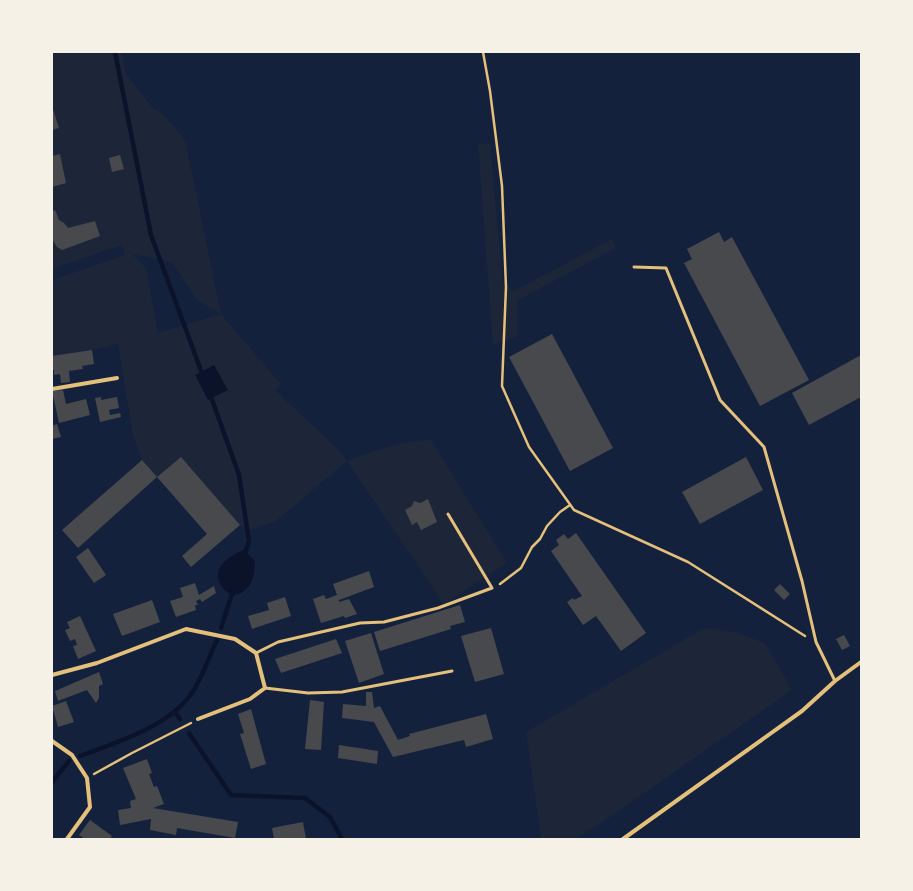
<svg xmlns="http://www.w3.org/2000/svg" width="913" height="891" font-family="Cabin,sans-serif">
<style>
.green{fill:#1d2539;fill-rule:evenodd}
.water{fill:#0b132b}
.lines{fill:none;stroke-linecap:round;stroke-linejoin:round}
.stream{stroke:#0b132b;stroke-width:4.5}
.building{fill:#48494c}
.path{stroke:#e5c07b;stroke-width:2.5}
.service{stroke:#e5c07b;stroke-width:3}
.minor{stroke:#e5c07b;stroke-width:4}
</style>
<rect width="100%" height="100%" fill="#14213d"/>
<!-- green -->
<g class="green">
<path d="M 52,52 L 122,52 L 126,74 L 153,108 L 163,114 L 182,136 L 186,144 L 221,314 L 281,384 L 275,390 L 336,447 L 347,461 C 373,450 402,441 431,440 L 507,563 L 444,604 L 347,461 L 276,521 L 249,530 L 240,525 L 181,457 L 157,477 L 142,460 L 133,435 L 118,344 L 92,350 L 52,356 L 52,280 L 125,255 L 122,245 L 52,269 ZM 132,254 L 172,262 L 197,300 L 221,314 L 158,333 L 146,268 Z"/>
<polygon points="478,143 490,144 503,285 514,291 612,239 616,248 518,300 517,336 493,345"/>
<polygon points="704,628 735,632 765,643 792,690 604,821 575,839 541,839 526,732"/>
</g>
<!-- water -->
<g class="water">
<polygon points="214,365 228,390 208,400 195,375"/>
<path d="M 244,550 L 254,560 C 257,576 249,596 230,595 C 206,576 221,559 244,550 Z"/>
</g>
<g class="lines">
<!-- stream -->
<g class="stream">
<polyline points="115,52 151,235 203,376"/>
<polyline points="210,394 239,475 249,541 244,556"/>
<polyline points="221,628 233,591"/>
<polyline points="175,712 180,719"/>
<polyline points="189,733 231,795 305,798 330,817 342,839"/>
<path d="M 80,756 C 118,742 168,727 192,693 C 202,678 209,657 217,640"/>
<polyline points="52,782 69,761"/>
</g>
</g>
<!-- building -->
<g class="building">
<polygon points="52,106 59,128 52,130"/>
<polygon points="60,154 66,183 52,187 52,156"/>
<polygon points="120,155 124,169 112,172 109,158"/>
<polygon points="55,210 59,220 64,223 68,228 95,221 100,236 62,250 57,247 52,239 52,212"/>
<polygon points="719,232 724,242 732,237 809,380 760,406 684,263 692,259 687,249"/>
<polygon points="552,334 613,448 570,471 509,357"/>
<polygon points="92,350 94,364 82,366 83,369 69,371 70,382 61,383 60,374 54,375 54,370 52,370 52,356"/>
<polygon points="861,355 861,397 809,425 792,393"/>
<polygon points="63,390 66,404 86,399 90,415 59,423 52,391"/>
<polygon points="101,397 101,400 117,397 119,408 109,410 110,415 120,413 121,417 100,422 95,398"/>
<polygon points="57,424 61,437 52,439 52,426"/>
<polygon points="181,457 240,525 191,567 182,556 207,534 157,477 78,548 62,530 142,460 157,477"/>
<polygon points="746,457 763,490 700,524 682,492"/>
<polygon points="428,499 437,522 421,530 417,522 412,525 405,510 412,506 414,501 420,503"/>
<polygon points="576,533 646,633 621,651 596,616 583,625 567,602 573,598 574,600 582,596 551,551 559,545 556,540 564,534 568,539"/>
<polygon points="88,548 106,575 94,583 76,557"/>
<polygon points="369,571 374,587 339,600 339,602 349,599 357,614 345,618 344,616 321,623 313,599 324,595 326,599 337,595 333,584"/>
<polygon points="195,583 199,595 214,586 216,593 202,602 200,599 196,601 198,605 195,605 196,610 176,617 170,601 183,597 180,588"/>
<polygon points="780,584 790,594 784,600 774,590"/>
<polygon points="285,597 291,616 252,629 248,616 269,610 267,603"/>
<polygon points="152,600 160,622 122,636 113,614"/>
<polygon points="460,605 465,622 450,626 451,629 380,651 374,632"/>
<polygon points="80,616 96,651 78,659 73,646 77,645 75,639 70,641 65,630 70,628 67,622"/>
<polygon points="491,628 504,674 475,682 461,636"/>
<polygon points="371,633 384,674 359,683 345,641"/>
<polygon points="844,635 850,646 842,650 836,639"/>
<polygon points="336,639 342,653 281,673 275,659"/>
<polygon points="99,672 103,684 99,686 99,698 96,703 87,690 58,701 55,691"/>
<polygon points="366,692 372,692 374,708 380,706 398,740 410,736 409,734 486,714 493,739 466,747 464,740 393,757 374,722 342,718 343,704 366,706"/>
<polygon points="310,700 324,702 321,750 305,749"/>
<polygon points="66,701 74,722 58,727 52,706"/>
<polygon points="251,709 266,764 251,769 240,734 244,733 238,714"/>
<polygon points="339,745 378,751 377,764 338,758"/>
<polygon points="147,759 152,773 149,774 154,787 157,786 164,804 153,808 238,822 235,838 177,828 176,835 150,830 151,819 120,825 118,810 131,808 130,801 136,799 123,768"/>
<polygon points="90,820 112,836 110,839 85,839 79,835"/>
<polygon points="303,822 306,839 274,839 272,828"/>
</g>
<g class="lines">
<!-- path -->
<g class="path">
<polyline points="483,52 490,91 502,186 506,287 502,386 529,447 574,510 688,562 805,636"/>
<polyline points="500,584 521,568 532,547 540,539 547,526 560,512 570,505"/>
<polyline points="94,774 132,753 191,723"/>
</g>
<!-- service -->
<g class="service">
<polyline points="634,267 666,268 720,400 764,447 802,581 816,642 835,681"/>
<polyline points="256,653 278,642 360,623 384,622 438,608 492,588 448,514"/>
<polyline points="265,688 308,693 342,692 452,671"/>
</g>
<!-- minor -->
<g class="minor">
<polyline points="52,389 117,378"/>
<polyline points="52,675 97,663 186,629 235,639 256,653 265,688 250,699 198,719"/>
<polyline points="52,741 72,755 87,778 90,807 67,839"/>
<polyline points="623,839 802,711 835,681 861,662"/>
</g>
</g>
<!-- border -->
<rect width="913" height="891" fill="none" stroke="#f6f1e7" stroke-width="106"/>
</svg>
